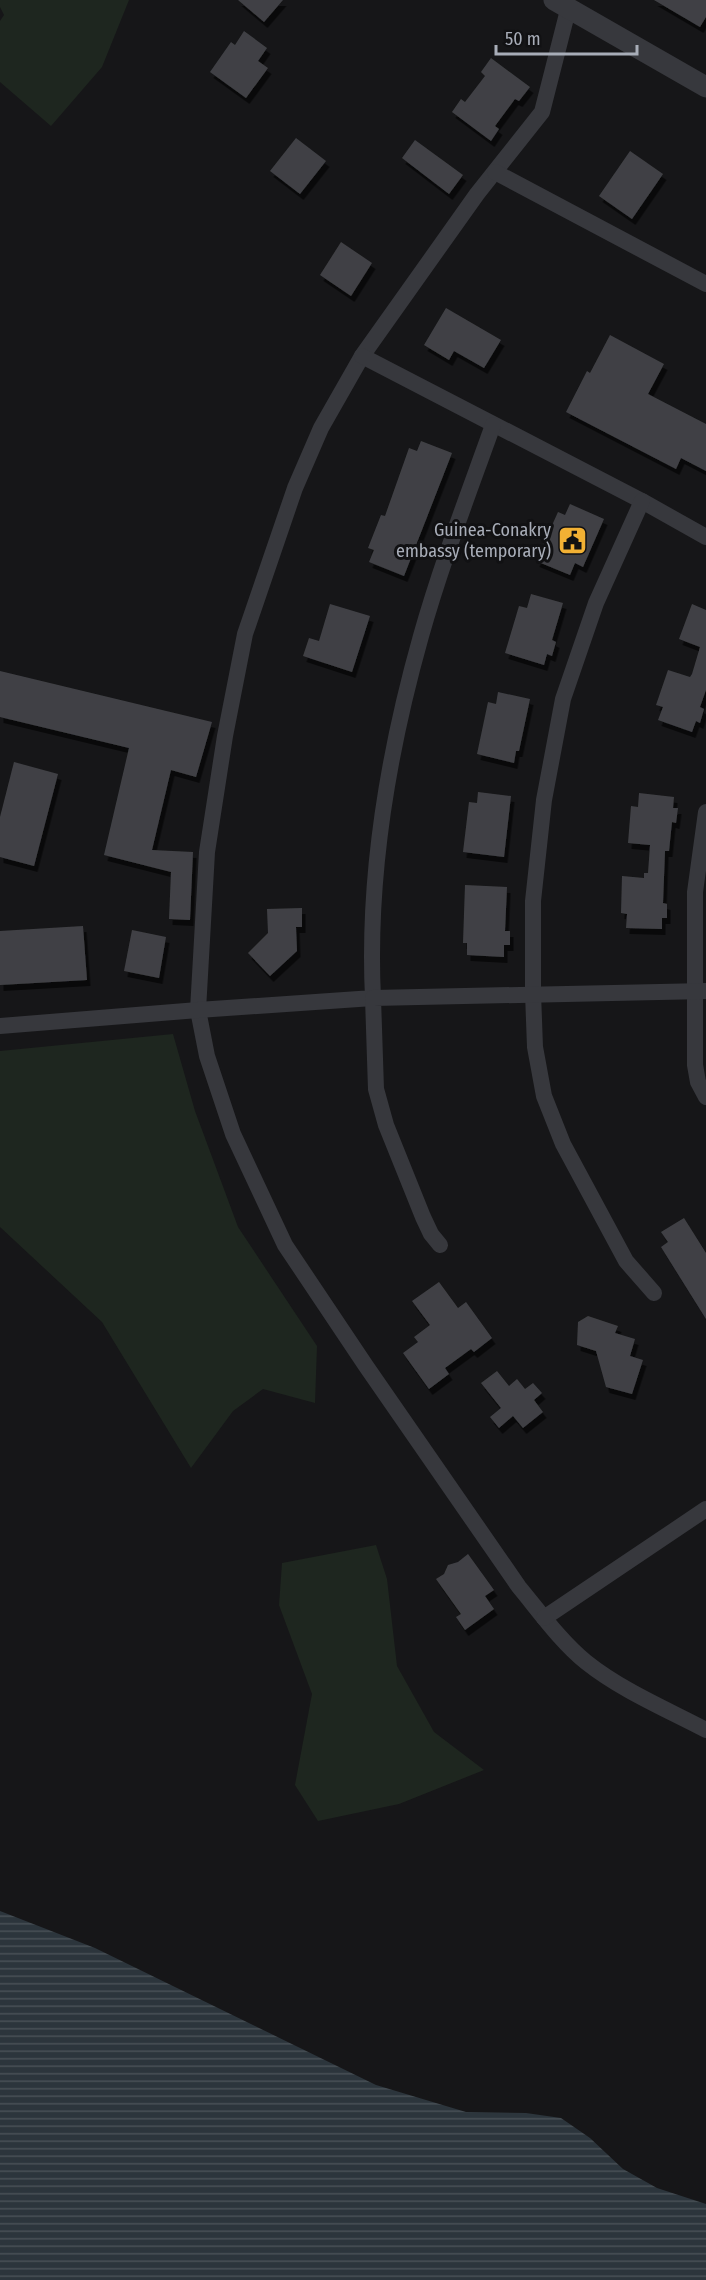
<svg xmlns="http://www.w3.org/2000/svg" width="706" height="2280" font-family="'Fira Sans Condensed',sans-serif">
<style>
.green{fill:#1e261f}
.water{fill:url(#water-rules)}
.building{fill:#404145;filter:url(#shadow)}
.lines{fill:none;stroke-linecap:round;stroke-linejoin:round}
.minor{stroke:#37383d;stroke-width:16}
.tertiary{stroke:#37383d;stroke-width:21}
.labels{text-anchor:middle;stroke-width:6;stroke-linejoin:round;paint-order:stroke}
.poi-label{font-size:18px;fill:#a8adb8;stroke:#111113;text-anchor:end}
</style>
<defs>
<pattern id="water-rules" width="6" height="5" patternUnits="userSpaceOnUse" patternTransform="scale(1.5)"><rect width="6" height="5" fill="#2c353c"/><path d="M0 2.5h6" fill="none" stroke="#485056"/></pattern>
<filter id="shadow"><feDropShadow dx="3.5" dy="6" stdDeviation="0" flood-color="#0009"/></filter>
</defs>
<rect width="100%" height="100%" fill="#161618"/>
<!-- green -->
<g class="green">
<polygon points="0,0 129,0 102,67 51,126 0,82 0,21 4,15 0,7"/>
<polygon points="173,1034 195,1111 238,1227 317,1346 315,1403 263,1389 233,1411 191,1468 102,1322 0,1227 0,1051"/>
<polygon points="376,1545 387,1579 397,1666 434,1732 484,1770 399,1804 318,1821 295,1785 312,1694 279,1605 282,1563"/>
</g>
<!-- water -->
<polygon class="water" points="0,1911 95,1948 376,2085 466,2112 526,2113 561,2118 590,2138 623,2169 657,2188 706,2204 706,2280 0,2280"/>
<!-- building -->
<g class="building">
<polygon points="238,0 283,0 264,22"/>
<polygon points="654,0 706,0 706,17 700,27"/>
<polygon points="244,31 267,48 258,61 268,68 246,98 210,72 231,42 235,45"/>
<polygon points="491,58 530,87 519,101 515,99 495,126 499,129 491,141 452,112 461,99 465,102 485,76 481,72"/>
<polygon points="296,138 326,161 300,194 270,171"/>
<polygon points="415,140 463,175 449,194 402,158"/>
<polygon points="630,151 663,174 632,219 599,196"/>
<polygon points="341,242 372,263 351,296 320,275"/>
<polygon points="446,308 501,340 484,368 454,351 449,360 424,345"/>
<polygon points="610,335 664,364 648,394 706,424 706,471 681,458 676,469 566,412 587,371 590,373"/>
<polygon points="421,441 452,453 404,576 369,562 374,550 368,548 381,515 385,516 409,448 417,451"/>
<polygon points="570,504 604,519 583,567 575,563 570,575 536,561 558,512 565,515"/>
<polygon points="531,594 563,603 552,640 556,642 552,656 547,654 544,665 505,653 519,606 527,608"/>
<polygon points="330,604 370,616 352,672 303,656 309,638 319,641"/>
<polygon points="692,604 706,610 706,690 700,707 704,709 700,723 696,721 692,732 658,720 663,707 656,705 668,670 690,677 692,674 700,647 679,639"/>
<polygon points="0,671 212,722 196,777 171,770 152,850 193,852 190,920 169,919 171,872 104,855 129,748 0,717"/>
<polygon points="498,692 530,699 519,751 516,751 514,763 477,754 488,702 496,704"/>
<polygon points="14,762 58,774 34,866 0,857 0,817"/>
<polygon points="478,792 511,796 504,857 463,852 469,802 477,803"/>
<polygon points="639,793 674,797 673,808 678,808 676,823 672,822 669,851 665,851 663,903 667,904 667,918 662,918 662,929 626,928 627,914 621,913 622,876 644,878 644,873 648,873 650,845 628,843 631,806 638,807"/>
<polygon points="465,885 507,887 505,931 510,931 510,945 504,945 504,957 467,955 467,943 463,943"/>
<polygon points="302,908 302,927 296,927 297,951 270,976 248,953 268,933 267,909"/>
<polygon points="83,926 87,980 0,985 0,931"/>
<polygon points="132,930 166,937 159,978 124,971"/>
<polygon points="684,1218 706,1253 706,1319 661,1247 668,1242 661,1232"/>
<polygon points="439,1282 458,1308 466,1302 492,1338 474,1352 471,1349 445,1368 449,1374 429,1389 403,1353 418,1342 414,1337 430,1325 412,1301"/>
<polygon points="588,1316 618,1326 615,1333 635,1339 630,1356 643,1360 632,1394 606,1387 596,1351 577,1345 578,1322"/>
<polygon points="497,1371 509,1386 517,1379 525,1389 533,1383 542,1393 534,1400 543,1412 523,1428 513,1416 499,1428 490,1417 501,1408 481,1383"/>
<polygon points="468,1554 494,1590 485,1596 494,1609 465,1630 456,1617 461,1614 436,1579 444,1574 448,1565 458,1562"/>
</g>
<g class="lines">
<!-- minor -->
<g class="minor">
<path d="M 568,10 L 542,112 L 477,194 L 362,356 L 321,428 L 295,488 L 245,634 L 225,736 L 207,852 L 198,1010 L 207,1056 L 233,1134 L 285,1245 L 366,1366 L 519,1587 C 539,1611 561,1642 586,1662 C 621,1690 666,1709 706,1730"/>
<polyline points="495,172 706,284"/>
<polyline points="362,356 642,501 706,537"/>
<polyline points="642,501 596,603 563,699 544,800 533,901 533,993 535,1047 544,1096 563,1144 626,1261 654,1293"/>
<polyline points="706,812 695,892 695,1065 698,1082 706,1097"/>
<path d="M 0,1026 L 198,1010 L 373,998 C 367,876 388,753 421,636 C 441,565 468,495 493,425"/>
<polyline points="440,1245 431,1234 423,1217 386,1125 376,1089 373,998 706,991"/>
<polyline points="544,1618 706,1509"/>
</g>
<!-- tertiary -->
<polyline class="tertiary" points="554,0 706,87"/>
</g>
<!-- icons -->
<defs>
<symbol id="civic-square" viewBox="-11 -11 22 22"><rect x="-9" y="-9" width="18" height="18" rx="4" fill="#f2b134" stroke="#111113"/><path d="M-.6-6.5H3V-4.5H.6V-3L4-1V1h2V6H-6V1h2V-1L-.6-3ZM-1.2 2.5V6h2.4V2.5Z" fill="#111"/></symbol>
</defs>
<g fill-rule="evenodd">
<use href="#civic-square" x="556" y="524" width="33" height="33"/>
</g>
<g class="labels">
<!-- poi labels -->
<g class="poi-label">
<text x="551" y="536">Guinea-Conakry<tspan x="551" dy="21">embassy (temporary)</tspan></text>
</g>
</g>
<!-- scale -->
<path d="M496 45v9h141v-9" fill="none" stroke="#a8adb8" stroke-width="3"/>
<text x="505" y="45" font-size="18" fill="#a8adb8" stroke="#111113" stroke-width="4.5" paint-order="stroke">50 m</text>
</svg>
